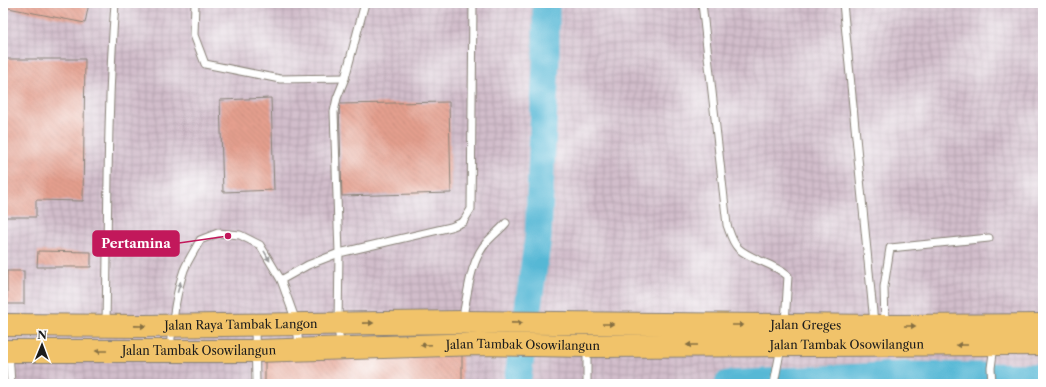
<svg xmlns="http://www.w3.org/2000/svg" width="1046" height="387" font-family="'Libre Caslon Text',serif">
<style>
.industrial{fill:url(#industrial-grid)}
.lines{fill:none;stroke-linecap:round;stroke-linejoin:round}
.river{stroke:#57b8d5;stroke-width:27}
.building{fill:url(#building-back-hatch)}
.service-casing{stroke:#898278;stroke-width:9}
.trunk-casing{stroke:#898278;stroke-width:24}
.service{stroke:#fff;stroke-width:7}
.trunk{stroke:#f1c36a;stroke-width:22}
.oneway{fill:#999}
.oneway2{fill:#867043}
.labels{text-anchor:middle;stroke-width:3;stroke-linejoin:round;paint-order:stroke}
.street-label{font-size:12px;fill:#1c1c1c;stroke:#fff}
.leader{fill:none;stroke:#c2185b;stroke-width:1.5}
.callout-dot{fill:#c2185b;stroke:#fff;stroke-width:1.5}
.callout{fill:#c2185b;stroke:#c2185b;stroke-width:1.5}
.callout-label{font-size:13px;text-anchor:middle;font-weight:bold;fill:#fff}
</style>
<defs>
<pattern id="industrial-grid" width="8" height="8" patternUnits="userSpaceOnUse"><rect width="8" height="8" fill="#d1bdcb"/><path d="M0 4h8M4 0v8" fill="none" stroke="#b3a2ae"/></pattern>
<pattern id="building-back-hatch" width="6" height="6" patternUnits="userSpaceOnUse"><rect width="6" height="6" fill="#e49f8e"/><path d="M-1 5l2 2M0 0l6 6M5-1l2 2" fill="none" stroke="#c3887a"/></pattern>
</defs>
<rect width="100%" height="100%" fill="#fff"/>
<filter id="ink" filterUnits="userSpaceOnUse"><feTurbulence type="fractalNoise" baseFrequency=".025" numOctaves="2"/><feDisplacementMap in="SourceGraphic" scale="8" xChannelSelector="R" yChannelSelector="G"/><feConvolveMatrix kernelMatrix="1 2 1 2 8 2 1 2 1" color-interpolation-filters="sRGB"/></filter>
<filter id="wash" filterUnits="userSpaceOnUse"><feTurbulence type="fractalNoise" baseFrequency=".012" numOctaves="4" result="noise"/><feDisplacementMap in="SourceGraphic" scale="16" xChannelSelector="R" yChannelSelector="G"/><feGaussianBlur stdDeviation="0.9" result="paint"/><feColorMatrix in="noise" values="0 0 0 0 0 0 0 0 0 0 0 0 0 0 0 0 0 1.4 0 .05"/><feComposite in="paint" operator="in"/></filter>
<g filter="url(#wash)">
<rect width="100%" height="100%" fill="#f6e8d4"/>
<!-- industrial -->
<rect class="industrial" x="3" y="3" width="1040" height="381"/>
<g class="lines">
<!-- river -->
<g class="river">
<polyline points="517,384 538,238 546,62 546,3"/>
<polyline points="728,384 904,375 1043,377"/>
</g>
</g>
<g id="blocks">
<!-- building -->
<g class="building">
<polygon points="3,3 89,3 85,23 3,7"/>
<polygon points="3,59 85,59 83,201 36,200 36,217 3,217"/>
<polygon points="271,98 274,190 223,192 220,100"/>
<polygon points="449,102 451,193 342,196 339,104"/>
<polygon points="38,251 91,252 91,267 37,267"/>
<rect x="7" y="271" width="17" height="33"/>
<polygon points="462,354 462,384 265,384 265,357"/>
</g>
</g>
</g>
<g filter="url(#ink)">
<use href="#blocks" fill-opacity="0" stroke="#898278" stroke-width="1"/>
<g class="lines">
<defs>
<g id="service">
<polyline points="195,3 194,35 205,64 280,79 345,78"/>
<path d="M 702,3 L 727,225 C 730,233 732,242 738,248 C 750,260 772,262 788,276 L 785,323"/>
<polyline points="843,3 874,323"/>
<polyline points="281,280 308,265 339,253 334,112 337,98 345,78 365,3"/>
<path d="M 462,320 C 468,296 469,263 486,243 C 492,236 500,230 506,223"/>
<path d="M 106,323 C 108,216 107,109 115,3"/>
<polyline points="885,324 884,287 890,248 989,238"/>
<polyline points="255,327 256,384"/>
<polyline points="340,346 338,324 339,253 451,227 463,222 471,209 473,3"/>
<path d="M 170,350 C 172,323 175,296 184,270 C 188,260 195,250 200,240 L 218,233 L 240,235 L 260,245 L 281,280 L 297,324 L 299,348"/>
<polyline points="9,352 11,384"/>
<polyline points="587,384 587,348"/>
<polyline points="774,384 781,347"/>
<polyline points="992,384 991,368 994,346"/>
</g>
<g id="trunk">
<path id="s1" d="M 3,325 L 144,326 L 462,322 L 885,326 L 1043,325"/>
<path id="s2" d="M 3,351 L 255,351 L 479,344 L 587,346 L 1043,344"/>
</g>
</defs>
<!-- service casing -->
<use href="#service" class="service-casing"/>
<!-- trunk casing -->
<use href="#trunk" class="trunk-casing"/>
<!-- service -->
<use href="#service" class="service"/>
<!-- trunk -->
<use href="#trunk" class="trunk"/>
</g>
<!-- one-way arrows -->
<defs><path id="oneway-solid" d="M-6-.8H1V-3.2L6.5 0L1 3.2V.8H-6Z"/></defs>
<g class="oneway">
<use href="#oneway-solid" transform="translate(267 256) rotate(60)"/>
<use href="#oneway-solid" transform="translate(179 287) rotate(-74)"/>
</g>
<g class="oneway2">
<use href="#oneway-solid" transform="translate(368 323) rotate(-1)"/>
<use href="#oneway-solid" transform="translate(517 323) rotate(1)"/>
<use href="#oneway-solid" transform="translate(608 324)"/>
<use href="#oneway-solid" transform="translate(738 325)"/>
<use href="#oneway-solid" transform="translate(140 326) rotate(1)"/>
<use href="#oneway-solid" transform="translate(910 326)"/>
<use href="#oneway-solid" transform="translate(426 345) rotate(178)"/>
<use href="#oneway-solid" transform="translate(692 345) rotate(180)"/>
<use href="#oneway-solid" transform="translate(962 345) rotate(-180)"/>
<use href="#oneway-solid" transform="translate(101 351) rotate(180)"/>
</g>
</g>
<g class="labels">
<!-- street labels -->
<g class="street-label">
<text dy="4" stroke="none"><textPath href="#s1" startOffset="238">Jalan Raya Tambak Langon</textPath></text>
<text dy="4" stroke="none"><textPath href="#s1" startOffset="803">Jalan Greges</textPath></text>
<text dy="4" stroke="none"><textPath href="#s2" startOffset="520">Jalan Tambak Osowilangun</textPath></text>
<text dy="4" stroke="none"><textPath href="#s2" startOffset="844">Jalan Tambak Osowilangun</textPath></text>
<text dy="4" stroke="none"><textPath href="#s2" startOffset="196">Jalan Tambak Osowilangun</textPath></text>
</g>
</g>
<!-- callouts -->
<path class="leader" d="M228 236L179 243"/>
<circle class="callout-dot" cx="228" cy="236" r="4"/>
<rect class="callout" x="93" y="231" width="86" height="25" rx="4"/>
<g class="callout-label">
<text x="136" y="248">Pertamina</text>
</g>
<!-- margin -->
<rect width="1046" height="387" fill="none" stroke="#fff" stroke-width="16"/>
<!-- north arrow -->
<g transform="translate(42 345) rotate(1)" stroke="#ffffff" stroke-width="3" paint-order="stroke">
<path d="M0-3L7 15L0 10L-7 15Z" fill="#1c1c1c"/>
<text y="-6" font-size="11" font-weight="bold" text-anchor="middle" fill="#1c1c1c">N</text>
</g>
</svg>
